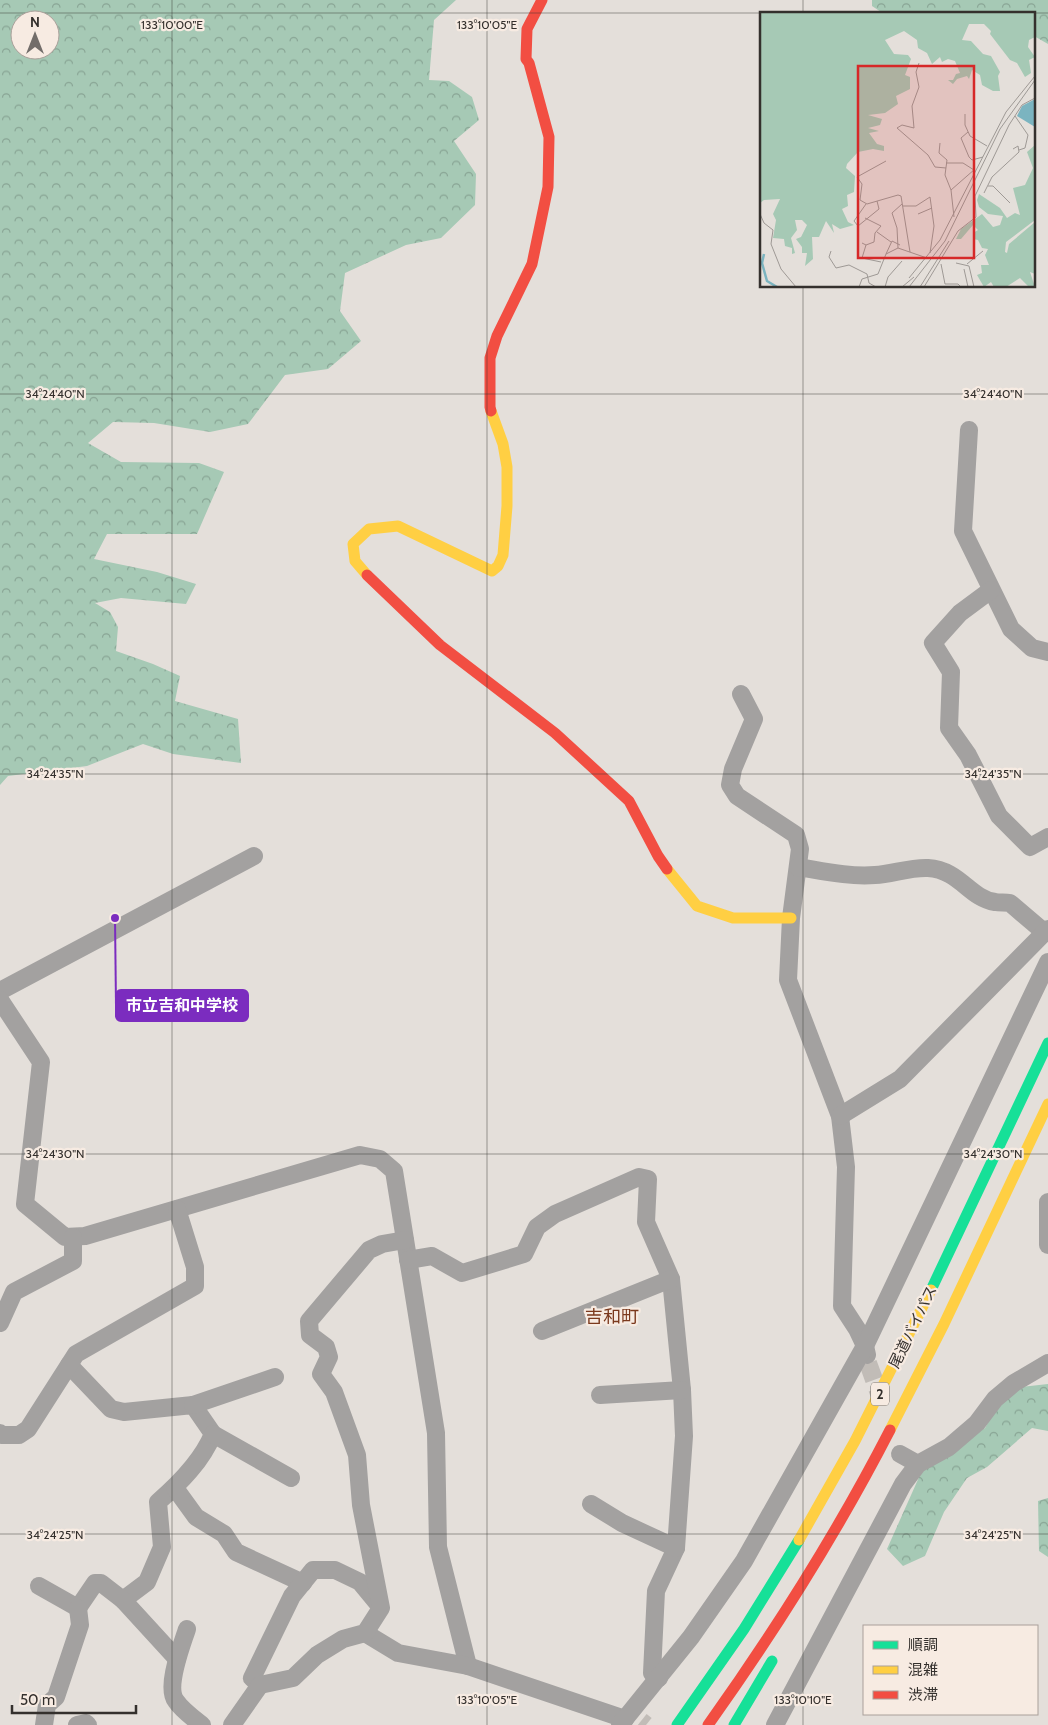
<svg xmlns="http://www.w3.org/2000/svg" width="1048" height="1725" font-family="Cabin,'Noto Sans JP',sans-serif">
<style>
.forest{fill:url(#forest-crowns);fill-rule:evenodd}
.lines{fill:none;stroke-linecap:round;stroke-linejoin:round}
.street-tunnel{stroke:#c1bcb7;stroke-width:18;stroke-dasharray:18 9;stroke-linecap:butt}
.street{stroke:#a3a1a0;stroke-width:18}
.fast{stroke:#16e098;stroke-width:11}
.slow{stroke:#ffcf43;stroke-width:11}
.jam{stroke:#f24e42;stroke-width:11}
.ticks{fill:none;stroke:#34302d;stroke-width:1;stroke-opacity:0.45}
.labels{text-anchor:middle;stroke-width:4.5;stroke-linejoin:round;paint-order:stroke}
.shield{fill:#f7ebe2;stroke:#6e6863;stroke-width:1}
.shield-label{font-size:14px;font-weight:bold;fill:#34302d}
.street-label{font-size:15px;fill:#34302d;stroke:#f7ebe2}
.quarter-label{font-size:18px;fill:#7b391d;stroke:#f7ebe2}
.inset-river{fill:none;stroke:#7bb4c0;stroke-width:2.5}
.inset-road{fill:none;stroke:#9e9995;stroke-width:1}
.view{fill:#d62828;fill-opacity:0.15;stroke:#d62828;stroke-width:2.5}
.inset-edge{fill:none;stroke:#34302d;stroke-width:2.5}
.ticks-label{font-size:12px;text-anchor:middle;fill:#34302d;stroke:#f7ebe2;stroke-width:4.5;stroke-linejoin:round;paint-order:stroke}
.leader{fill:none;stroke:#7b2cbf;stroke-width:2}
.callout-dot{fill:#7b2cbf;stroke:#f7ebe2;stroke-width:2}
.callout{fill:#7b2cbf;stroke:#7b2cbf;stroke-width:2}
.callout-label{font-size:16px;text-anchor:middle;font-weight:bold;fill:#fff}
</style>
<defs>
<pattern id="forest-crowns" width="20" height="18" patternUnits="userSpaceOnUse" patternTransform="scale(1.25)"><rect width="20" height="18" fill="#a6c9b5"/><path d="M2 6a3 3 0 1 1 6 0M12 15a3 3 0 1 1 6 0" fill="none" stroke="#88a494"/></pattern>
</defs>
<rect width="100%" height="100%" fill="#e4dfda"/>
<!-- forest -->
<g class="forest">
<path d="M 0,0 L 456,0 L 434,20 L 429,80 L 449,81 L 472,97 L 479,120 L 454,141 L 476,174 L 475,205 L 441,238 L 406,245 L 345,273 L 340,311 L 361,341 L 328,369 L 285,375 L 248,424 L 210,432 L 154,423 L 113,422 L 88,443 L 121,462 L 199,463 L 224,472 L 197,534 L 107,534 L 94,559 L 157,572 L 196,584 L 186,604 L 121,598 L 95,603 L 110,612 L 118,627 L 116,651 L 153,664 L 180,676 L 175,701 L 238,719 L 241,763 L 173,754 L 143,744 L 87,766 L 8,776 L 0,785 ZM 20,20 L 50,20 L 50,50 L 20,50 Z"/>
<polygon points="872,0 1048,0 1048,44 1034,36 1034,14 884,14 872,6"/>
<polygon points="1048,1384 1048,1431 1032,1428 987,1467 967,1478 944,1512 925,1556 903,1566 887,1549 924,1466 985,1428 997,1406 1021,1387"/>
<polygon points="1048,1498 1048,1557 1039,1551 1038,1501"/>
</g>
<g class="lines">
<!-- street-tunnel -->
<g class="street-tunnel">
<polyline points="868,1363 881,1399"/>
<polyline points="641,1721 646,1725"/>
</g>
<!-- street -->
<g class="street">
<polyline points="969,430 963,531 1011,629 1032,648 1048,652"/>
<polyline points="991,590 960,613 933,643 951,672 949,728 968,755 999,816 1030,847 1048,837"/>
<polyline points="741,694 754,719 733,769 730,785 737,796 796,835 800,849 791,918 788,980 840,1116 846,1167 842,1306 857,1329 865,1346 867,1355"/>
<path d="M 798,867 C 823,871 849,877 875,875 C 892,874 911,867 928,868 C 960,870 969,898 995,902 C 1000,903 1005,902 1010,903 L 1044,932"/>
<polyline points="0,991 254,856"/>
<polyline points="0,1000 41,1062 25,1204 65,1237 85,1236 360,1155 380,1159 394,1171 436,1433 438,1547 468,1666"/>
<polyline points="840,1116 900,1079 1048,929"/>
<polyline points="1048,1202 1048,1245"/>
<polyline points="408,1260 432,1256 462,1273 524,1254 537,1227 555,1214 639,1177 648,1179 646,1222 671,1279 682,1390 684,1436 676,1548 656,1591 652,1673 659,1678"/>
<polyline points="0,1323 14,1292 73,1261 73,1237"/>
<polyline points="542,1331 671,1279"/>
<path d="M 69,1365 L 111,1409 L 124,1412 L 193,1405 L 213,1434 C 202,1461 180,1483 158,1502 L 162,1547 L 147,1582 L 123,1600"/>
<polyline points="600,1395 682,1390"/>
<polyline points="193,1405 275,1377"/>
<polyline points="0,1433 2,1435 19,1435 28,1429 76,1354 195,1286 195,1267 177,1209"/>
<polyline points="213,1434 291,1478"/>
<polyline points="900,1454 918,1464"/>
<polyline points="175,1488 196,1517 224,1534 236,1552 303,1583"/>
<polyline points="591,1504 622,1523 676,1548"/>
<polyline points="39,1586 78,1608 95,1583 101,1583 123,1600 177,1659"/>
<path d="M 187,1629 C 182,1645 165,1687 176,1701 C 182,1710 193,1718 202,1725"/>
<polyline points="365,1633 398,1653 468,1666 625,1719"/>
<polyline points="260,1685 252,1678 292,1596 313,1570 335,1570 360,1582 379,1605"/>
<polyline points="44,1725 47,1705 56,1697 80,1625 78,1608"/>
<polyline points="77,1725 86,1723 88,1725"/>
<polyline points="232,1725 260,1685 293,1678 317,1655 343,1639 365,1633 381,1608 361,1505 357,1455 334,1392 321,1374 329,1357 326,1347 310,1335 309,1321 369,1250 382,1244 405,1240"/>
<polyline points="620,1725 691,1637 744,1561 865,1346 1048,962"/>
<polyline points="775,1725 903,1484 918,1464 949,1447 977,1423 995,1399 1014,1383 1048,1363"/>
</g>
<!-- fast -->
<g class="fast">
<polyline points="931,1290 1048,1043"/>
<polyline points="677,1725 744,1629 799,1540"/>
<polyline points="734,1725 772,1661"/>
</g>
<!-- slow -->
<g class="slow">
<polyline points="367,575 355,561 353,544 369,529 398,526 492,571 498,566 503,555 507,506 507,467 503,444 491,411"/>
<polyline points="667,869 697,906 733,918 791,918"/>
<polyline points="890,1430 944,1324 1048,1104"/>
<polyline points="799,1540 855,1441 931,1290"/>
</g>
<!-- jam -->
<g class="jam">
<polyline points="491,411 490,407 490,358 497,336 532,264 548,187 549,137 529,63 526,59 527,29 542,0"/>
<polyline points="367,575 440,645 555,733 629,801 658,856 667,869"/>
<path d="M 708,1725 C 775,1631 837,1533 890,1430"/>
</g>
</g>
<!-- ticks -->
<path class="ticks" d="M 172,0 L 172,1725M 487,0 L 487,1725M 803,0 L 803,14M 0,13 L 1048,13M 803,286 L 803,1725M 0,394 L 1048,394M 0,774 L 1048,774M 0,1154 L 1048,1154M 0,1534 L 1048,1534"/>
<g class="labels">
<!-- shield labels -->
<rect class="shield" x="871" y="1382.5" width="18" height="23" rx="4"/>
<g class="shield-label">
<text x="880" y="1399">2</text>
</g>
<!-- street labels -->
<g class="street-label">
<text transform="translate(913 1327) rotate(-64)" y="5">尾道バイパス</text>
</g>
<!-- quarter labels -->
<g class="quarter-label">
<text x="612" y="1323">吉和町</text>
</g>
</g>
<!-- overview -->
<g transform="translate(760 12)">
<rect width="275" height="275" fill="#e4dfda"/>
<path d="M 0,0 L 275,0 L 275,25 L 269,28 L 268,35 L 275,45 L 269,48 L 271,61 L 265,65 L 257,51 L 250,48 L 230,22 L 231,19 L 224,12 L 209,12 L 202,28 L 211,29 L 223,42 L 231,44 L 240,60 L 238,64 L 240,79 L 233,79 L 222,73 L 220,63 L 212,58 L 209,67 L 207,64 L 197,67 L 193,72 L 188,68 L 193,68 L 196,62 L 200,61 L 195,49 L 188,47 L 182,50 L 180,45 L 172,52 L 167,41 L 158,36 L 157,28 L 144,19 L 125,28 L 134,42 L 148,43 L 151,47 L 145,63 L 150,65 L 150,77 L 136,84 L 138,92 L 125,101 L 108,103 L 122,107 L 120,113 L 108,116 L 119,119 L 109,121 L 117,132 L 124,134 L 124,139 L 113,137 L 98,140 L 87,152 L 86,156 L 95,164 L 94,180 L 87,183 L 88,194 L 82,197 L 88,210 L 94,213 L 80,217 L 72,212 L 74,221 L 66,209 L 59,225 L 52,225 L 53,247 L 45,254 L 47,241 L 42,241 L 42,235 L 36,227 L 41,225 L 47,213 L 42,208 L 35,208 L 37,218 L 31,226 L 35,241 L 32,242 L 32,236 L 25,234 L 24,227 L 13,226 L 16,208 L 13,202 L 20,187 L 4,188 L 0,191 ZM 275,133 L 275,208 L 246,230 L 245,240 L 247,241 L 249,232 L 275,210 L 275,262 L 270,260 L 275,275 L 269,275 L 260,266 L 246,275 L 234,275 L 231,270 L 224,275 L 217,263 L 222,261 L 221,253 L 229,253 L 225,243 L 228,237 L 222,236 L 218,228 L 213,227 L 213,221 L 218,218 L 213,213 L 201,227 L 196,227 L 201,217 L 222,202 L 233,215 L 240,213 L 243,204 L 228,202 L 219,195 L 217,188 L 219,182 L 240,196 L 247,206 L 255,201 L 260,203 L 253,176 L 265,173 L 273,156 L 267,140 Z" fill="#a6c9b5"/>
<path d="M 275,87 L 275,115 L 257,104 L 262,94 Z" fill="#7bb4c0"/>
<path class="inset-river" d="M 4,242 L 2,251 L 7,269 L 17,275"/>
<path class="inset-road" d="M 159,51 L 156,60 L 159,75 L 152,94 L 154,116 L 142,113 L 137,116 L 168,143 L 175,155 L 186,156M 205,102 L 205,113 L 210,124 L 227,134M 255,104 L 268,123 L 265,136 L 259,138M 208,120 L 201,126 L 209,145 L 212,148 L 223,145M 180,131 L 179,141 L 187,148 L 185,163 L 191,178 L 194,205M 126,149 L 97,165 L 102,172 L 100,188 L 107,192 L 138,183 L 141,184 L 150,240M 186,151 L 203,151 L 214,158M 228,174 L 233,174 L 250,191M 191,178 L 215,157M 224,181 L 232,165 L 259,140 L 258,134 L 253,137M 106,192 L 94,209 L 98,214 L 119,197 L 117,189M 143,194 L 156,194 L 170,185 L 174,214 L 170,241M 0,202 L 4,211 L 13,218 L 11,232 L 21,257 L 36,275M 158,202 L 172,196M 117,220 L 131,230M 102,231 L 106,233 L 114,230 L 115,221 L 121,214 L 105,206M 106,233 L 102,246 L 121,250M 138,236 L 137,216 L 132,201 L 142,192M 138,236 L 167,246M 71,239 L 69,245 L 76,256 L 89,253 L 107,262 L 109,271 L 116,275M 126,242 L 132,229 L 140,233M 196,251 L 209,254 L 214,275M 181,252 L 185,272 L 198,272 L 201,275M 207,252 L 223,239M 204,257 L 208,275M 149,266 L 180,228 L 246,100 L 275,64M 99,275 L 102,267 L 118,262 L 126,242 L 138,236M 125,275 L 128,265 L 142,249M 142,275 L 154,265M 149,275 L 185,229 L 240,117 L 275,68M 160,275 L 189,229M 164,275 L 198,219 L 216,205 L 215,184 L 249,113 L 262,93 L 275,86"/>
<path class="view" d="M 98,54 L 214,54 L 214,246 L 98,246 Z"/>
<rect width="275" height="275" class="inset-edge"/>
</g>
<g class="ticks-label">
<text x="172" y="29">133°10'00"E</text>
<text x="487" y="29">133°10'05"E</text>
<text x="55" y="398">34°24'40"N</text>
<text x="993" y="398">34°24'40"N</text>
<text x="55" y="778">34°24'35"N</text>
<text x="993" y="778">34°24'35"N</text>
<text x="55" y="1158">34°24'30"N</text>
<text x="993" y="1158">34°24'30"N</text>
<text x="55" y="1539">34°24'25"N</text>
<text x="993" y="1539">34°24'25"N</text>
<text x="487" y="1704">133°10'05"E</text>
<text x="803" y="1704">133°10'10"E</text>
</g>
<!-- callouts -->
<path class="leader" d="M115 918L116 1006"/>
<circle class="callout-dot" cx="115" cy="918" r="5"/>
<rect class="callout" x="116" y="990" width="132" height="31" rx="5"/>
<g class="callout-label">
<text x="182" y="1011">市立吉和中学校</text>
</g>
<!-- legend -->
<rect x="863" y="1625" width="175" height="90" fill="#f7ebe2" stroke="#a9a09a"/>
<rect x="873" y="1641" width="25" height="8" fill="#16e098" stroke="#a9a09a"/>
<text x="908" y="1650" font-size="15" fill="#34302d">順調</text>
<rect x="873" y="1666" width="25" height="8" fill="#ffcf43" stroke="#a9a09a"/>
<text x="908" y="1675" font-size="15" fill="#34302d">混雑</text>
<rect x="873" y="1691" width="25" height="8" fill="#f24e42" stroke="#a9a09a"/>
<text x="908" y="1700" font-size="15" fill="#34302d">渋滞</text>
<!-- north arrow -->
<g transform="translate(35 35)"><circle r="24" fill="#f7ebe2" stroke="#a9a09a"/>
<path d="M0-4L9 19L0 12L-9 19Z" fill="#726d6a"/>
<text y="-8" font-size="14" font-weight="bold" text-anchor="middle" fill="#34302d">N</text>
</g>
<!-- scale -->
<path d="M12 1705v8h124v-8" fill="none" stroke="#34302d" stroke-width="2.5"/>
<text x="20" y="1705" font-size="15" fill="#34302d" stroke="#f7ebe2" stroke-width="4" paint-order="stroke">50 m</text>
</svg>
